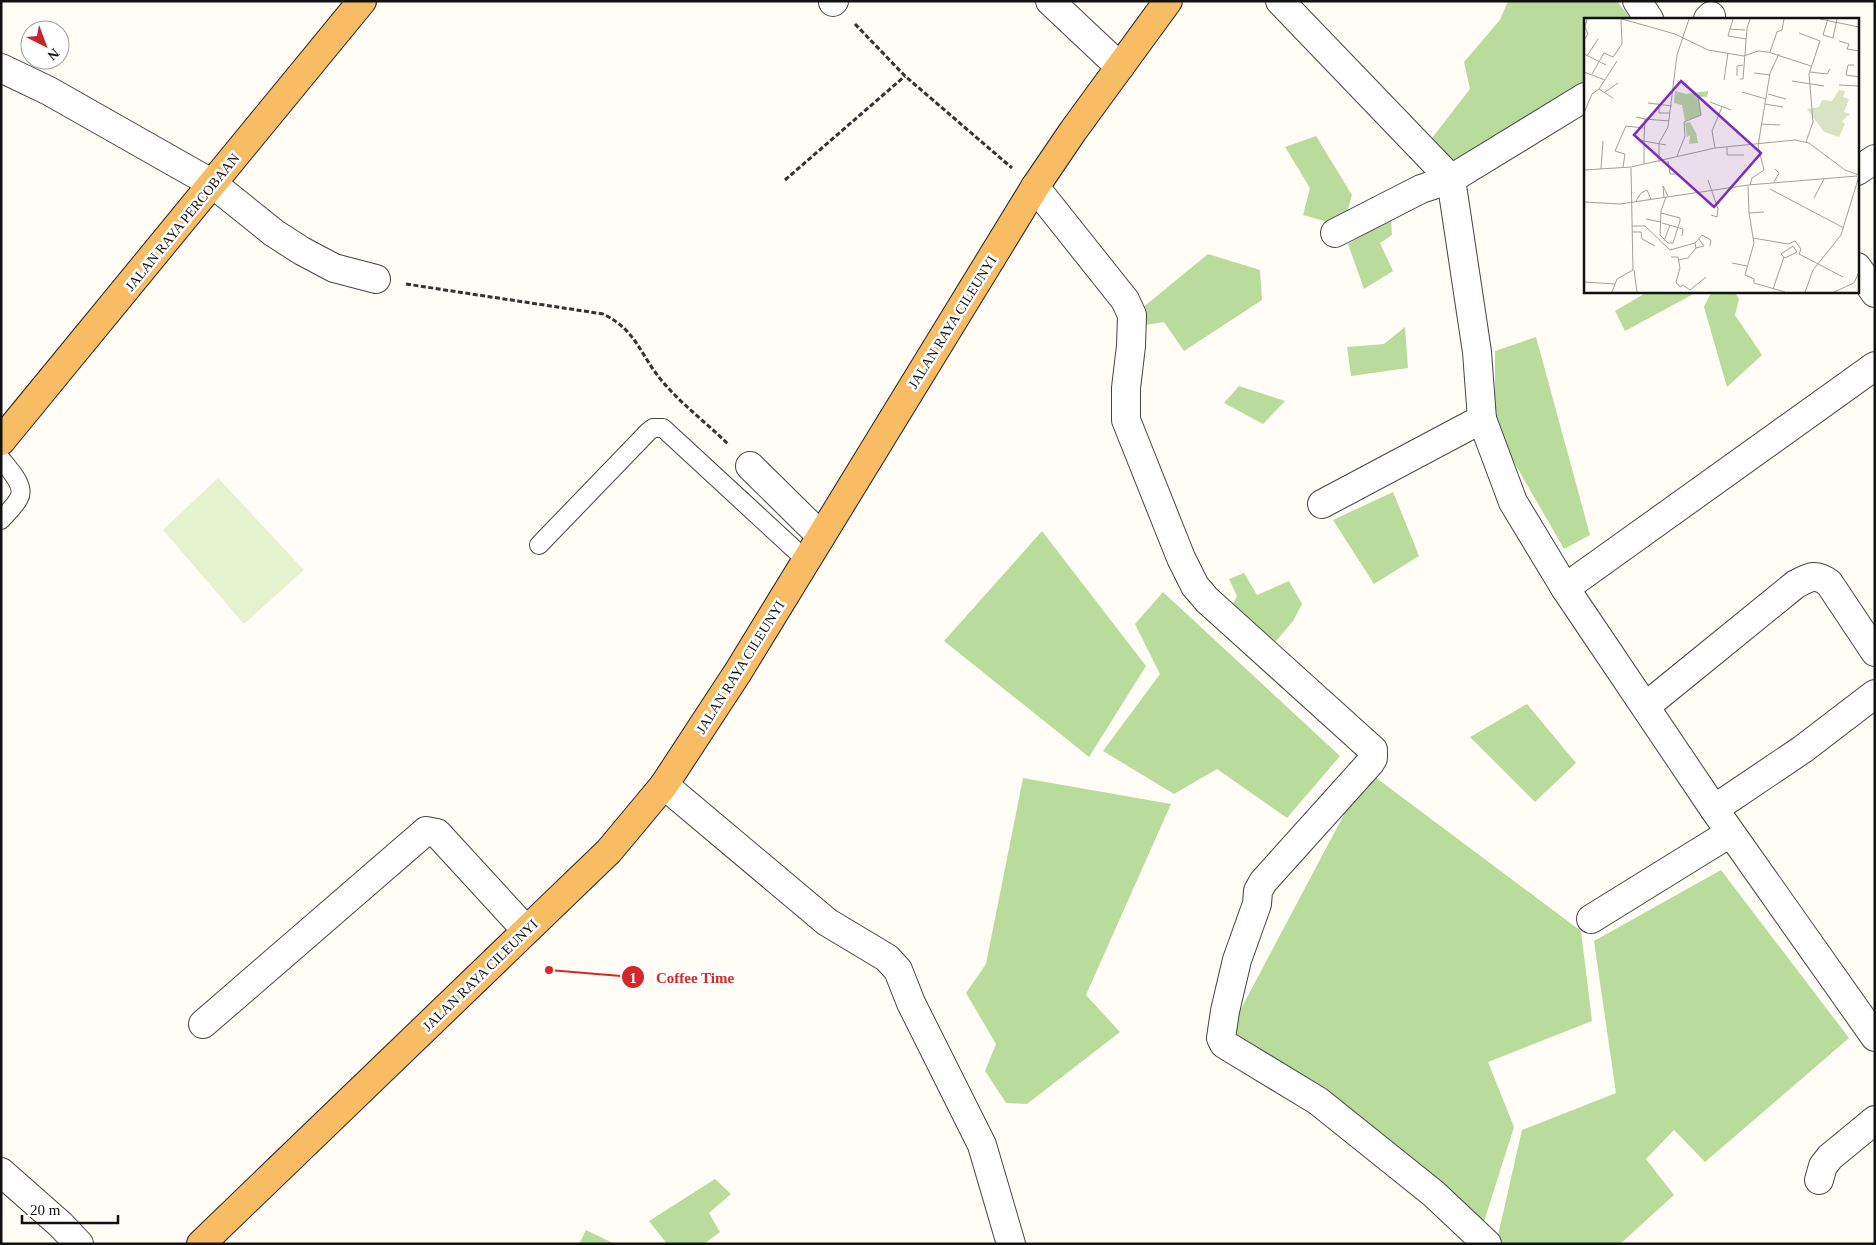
<svg xmlns="http://www.w3.org/2000/svg" width="1876" height="1245" font-family="Georgia,serif">
<style>
.forest{fill:#b9dc9c}
.pitch{fill:#e6f2cf}
.lines{fill:none;stroke-linecap:round;stroke-linejoin:round}
.service-casing{stroke:#444;stroke-width:20}
.minor-casing{stroke:#444;stroke-width:30}
.trunk-casing{stroke:#222;stroke-width:30}
.path{stroke:#333;stroke-width:3;stroke-dasharray:5 2.5;stroke-linecap:butt}
.service{stroke:#fff;stroke-width:18}
.minor{stroke:#fff;stroke-width:28}
.trunk{stroke:#f7bc64;stroke-width:28}
.labels{text-anchor:middle;stroke-width:5;stroke-linejoin:round;paint-order:stroke}
.street-label{font-size:14px;fill:#111;stroke:#fff}
.inset-road{fill:none;stroke:#a09f9a;stroke-width:1}
.view{fill:#7b2cbf;fill-opacity:0.15;stroke:#7b2cbf;stroke-width:2.5}
.inset-edge{fill:none;stroke:#111;stroke-width:2.5}
.leader{fill:none;stroke:#d62828;stroke-width:2}
.callout-dot{fill:#d62828;stroke:#fff;stroke-width:2}
.mark-label{font-size:15px;text-anchor:middle;font-weight:bold;fill:#fff}
.callout-label{font-size:15px;text-anchor:middle;font-weight:bold;fill:#d62828;stroke:#fff;stroke-width:5;stroke-linejoin:round;paint-order:stroke}
</style>
<rect width="100%" height="100%" fill="#fffdf5"/>
<!-- forest -->
<g class="forest">
<polygon points="1508,1 1617,1 1631,19 1585,19 1585,86 1459,170 1432,138 1470,89 1464,62 1500,20"/>
<polygon points="1316,136 1352,195 1343,226 1303,215 1310,188 1285,147"/>
<polygon points="1391,218 1392,235 1380,243 1393,271 1364,289 1348,244"/>
<polygon points="1208,254 1260,270 1262,300 1184,351 1164,322 1144,325 1141,309"/>
<polygon points="1649,291 1699,291 1625,331 1615,311"/>
<polygon points="1712,291 1734,291 1739,299 1735,315 1762,355 1727,387 1704,307"/>
<polygon points="1405,327 1408,368 1351,376 1347,347 1384,344"/>
<polygon points="1536,337 1590,535 1564,549 1495,429 1495,351"/>
<polygon points="1239,386 1285,401 1263,424 1224,403"/>
<polygon points="1393,492 1419,556 1374,584 1333,520"/>
<polygon points="1042,531 1146,666 1089,757 944,641"/>
<polygon points="1244,573 1257,595 1289,581 1302,604 1293,621 1271,647 1228,614 1237,596 1229,579"/>
<polygon points="1163,592 1340,756 1287,818 1217,769 1174,794 1103,751 1160,674 1135,624"/>
<polygon points="1527,704 1576,763 1535,802 1470,737"/>
<polygon points="1367,771 1581,931 1592,1021 1488,1062 1514,1127 1481,1231 1225,1039"/>
<polygon points="1023,778 1171,804 1086,995 1120,1032 1027,1104 1006,1103 985,1071 996,1044 966,993 986,964"/>
<polygon points="1721,870 1849,1038 1705,1162 1674,1130 1646,1159 1674,1195 1620,1244 1496,1244 1522,1130 1616,1093 1594,941"/>
<polygon points="715,1179 731,1194 709,1213 720,1232 704,1244 667,1244 649,1221"/>
<polygon points="586,1230 615,1244 579,1244"/>
</g>
<!-- pitch -->
<polygon class="pitch" points="218,478 304,570 244,624 163,530"/>
<g class="lines">
<defs>
<g id="service">
<path d="M 1,459 C 8,468 26,486 19,498 C 15,506 7,513 1,520"/>
<polyline points="539,545 648,432 653,428 663,428 806,560"/>
</g>
<g id="minor">
<polyline points="1050,1 1120,67"/>
<polyline points="1280,1 1451,179 1477,352 1482,419 1513,502 1565,588 1714,809 1875,1037"/>
<polyline points="1637,1 1649,19"/>
<polyline points="833,2 834,1"/>
<polyline points="1708,19 1711,16"/>
<polyline points="1,68 49,91 213,184 274,233 302,251 334,268 376,279"/>
<polyline points="1857,171 1875,159"/>
<polyline points="1035,187 1125,300 1132,315 1131,346 1126,388 1126,420 1181,558 1195,586 1207,600 1373,750 1373,758 1370,763 1263,882 1258,891 1257,904 1237,960 1225,1011 1221,1038 1224,1044 1318,1101 1434,1194 1487,1244"/>
<polyline points="1335,233 1421,189 1451,179 1585,97"/>
<polyline points="1857,267 1875,293"/>
<polyline points="750,466 821,536"/>
<polyline points="1322,504 1482,419"/>
<polyline points="1565,588 1875,366"/>
<path d="M 1646,706 L 1796,584 C 1810,577 1815,573 1829,583 L 1875,652"/>
<polyline points="664,785 827,922 887,958 898,970 911,1003 982,1145 1011,1244"/>
<polyline points="1714,809 1803,749 1875,694"/>
<polyline points="1591,919 1730,833"/>
<polyline points="203,1024 426,831 437,833 526,930"/>
<polyline points="1,1172 61,1225 79,1244"/>
<polyline points="1819,1180 1823,1166 1830,1157 1875,1120"/>
</g>
<g id="trunk">
<polyline points="1,441 362,1"/>
<polyline points="201,1244 609,851 664,785 738,672 1035,187 1073,131 1168,1"/>
</g>
</defs>
<!-- service casing -->
<use href="#service" class="service-casing"/>
<!-- minor casing -->
<use href="#minor" class="minor-casing"/>
<!-- trunk casing -->
<use href="#trunk" class="trunk-casing"/>
<!-- path -->
<g class="path">
<polyline points="855,24 905,76 1012,168"/>
<polyline points="785,180 905,76"/>
<path d="M 406,284 L 603,314 C 638,331 640,356 663,382 C 682,405 708,424 729,445"/>
</g>
<!-- service -->
<use href="#service" class="service"/>
<!-- minor -->
<use href="#minor" class="minor"/>
<!-- trunk -->
<use href="#trunk" class="trunk"/>
</g>
<g class="labels">
<!-- street labels -->
<g class="street-label">
<text transform="translate(182 222) rotate(-51)" y="5">JALAN RAYA PERCOBAAN</text>
<text transform="translate(952 322) rotate(-58)" y="5">JALAN RAYA CILEUNYI</text>
<text transform="translate(740 667) rotate(-58)" y="5">JALAN RAYA CILEUNYI</text>
<text transform="translate(480 975) rotate(-44)" y="5">JALAN RAYA CILEUNYI</text>
</g>
</g>
<!-- overview -->
<g transform="translate(1584 18)">
<rect width="275" height="275" fill="#fffdf5"/>
<path d="M 91,73 L 102,76 L 124,73 L 124,77 L 114,78 L 110,80 L 114,79 L 117,97 L 101,103 L 98,87 L 90,85 ZM 106,104 L 112,115 L 114,125 L 105,126 L 106,117 L 103,119 L 101,105 Z" fill="#b9dc9c"/>
<path d="M 255,72 L 261,73 L 259,79 L 265,81 L 260,94 L 266,96 L 258,103 L 261,106 L 255,119 L 240,114 L 223,91 L 235,89 L 238,82 L 248,83 Z" fill="#d9e3c4"/>
<path class="inset-road" d="M 38,1 L 91,16 L 124,32 L 160,38 L 174,33 L 184,34 L 227,48M 149,1 L 144,18 L 162,21M 236,1 L 275,9M 244,1 L 239,17 L 249,20 L 253,1M 145,11 L 161,12M 215,15 L 236,23 L 225,56 L 229,104 L 222,124M 0,22 L 4,16 L 1,9 L 3,1M 255,23 L 265,26 L 263,31 L 275,33M 186,34 L 193,14 L 198,12 L 200,1M 0,36 L 22,47M 3,38 L 14,21M 270,47 L 264,47 L 262,57 L 275,59M 0,54 L 21,62M 226,54 L 243,56 L 246,51M 170,55 L 186,57M 8,56 L 20,35 L 29,39 L 38,26 L 37,1M 153,58 L 153,48 L 159,47M 275,59 L 275,84M 156,61 L 159,61 L 163,10 L 166,1M 140,62 L 144,35M 208,63 L 240,68M 255,67 L 275,68M 15,71 L 33,43M 21,74 L 34,65M 158,74 L 182,81M 184,76 L 202,81M 126,84 L 147,92M 64,85 L 88,88M 181,86 L 199,89M 75,87 L 75,95 L 86,95M 0,95 L 8,76 L 15,71 L 29,80M 52,99 L 61,101 L 60,123 L 82,127M 61,101 L 85,103M 177,106 L 196,107M 57,122 L 60,123 L 60,146M 143,129 L 143,137 L 160,137M 131,130 L 128,113 L 138,89M 93,138 L 101,118 L 100,104 L 117,97 L 114,78 L 123,78M 84,143 L 86,156 L 94,156M 75,144 L 75,125 L 84,109 L 93,37 L 105,1M 39,149 L 41,136 L 31,133 L 42,108 L 60,110M 17,151 L 19,123M 0,152 L 47,149 L 131,130 L 211,122 L 225,125 L 261,152 L 275,157M 124,162 L 134,191 L 133,199 L 127,197M 190,164 L 195,155 L 191,151M 166,167 L 168,160 L 180,152 L 174,128 L 186,55 L 195,36M 164,168 L 165,195 L 180,194M 186,171 L 260,210M 82,179 L 77,193 L 76,217 L 84,225 L 89,225 L 96,203M 80,180 L 79,168 L 84,178M 230,180 L 240,161M 52,183 L 57,175 L 63,172 L 67,181M 0,184 L 36,186 L 164,167 L 273,158M 77,195 L 96,200 L 96,203M 165,195 L 170,225 L 161,257 L 170,261 L 170,265 L 201,274M 62,201 L 77,204M 78,205 L 99,211 L 98,218M 48,208 L 61,208 L 86,232 L 111,225 L 112,230M 48,214 L 57,214 L 58,221 L 71,228M 169,220 L 204,226 L 211,223 L 217,231 L 215,236 L 259,259M 80,223 L 86,207M 111,225 L 118,217 L 127,222 L 126,228M 209,228 L 213,234 L 201,240 L 197,236 ZM 87,239 L 94,239 L 96,250 L 92,264 L 96,269 L 99,267 L 106,272 L 122,259M 94,242 L 104,240 L 112,230 L 120,228 L 115,221M 148,245 L 163,248M 50,252 L 53,274M 0,264 L 31,266M 189,271 L 200,239M 28,274 L 33,261 L 49,252 L 47,150M 221,274 L 229,252 L 257,217 L 275,158M 250,274 L 270,265 L 275,254"/>
<path class="view" d="M 97,63 L 177,135 L 130,189 L 50,117 Z"/>
<rect width="275" height="275" class="inset-edge"/>
</g>
<!-- callouts -->
<path class="leader" d="M549 970L633 977"/>
<g class="callout-dot">
<circle cx="549" cy="970" r="5"/>
<circle cx="633" cy="977" r="12"/>
</g>
<g class="mark-label">
<text x="633" y="983">1</text>
</g>
<g class="callout-label">
<text x="695" y="983">Coffee Time</text>
</g>
<!-- border -->
<rect width="1876" height="1245" fill="none" stroke="#111111" stroke-width="5"/>
<!-- north arrow -->
<g transform="translate(45 45) rotate(138)"><circle r="24" fill="#ffffff" stroke="#a0a0a0"/>
<path d="M0-4L9 19L0 12L-9 19Z" fill="#c4262e"/>
<text y="-8" font-size="14" font-weight="bold" text-anchor="middle" fill="#111111">N</text>
</g>
<!-- scale -->
<path d="M22 1215v8h96v-8" fill="none" stroke="#111111" stroke-width="2.5"/>
<text x="30" y="1215" font-size="15" fill="#111111" stroke="#ffffff" stroke-width="4" paint-order="stroke">20 m</text>
</svg>
